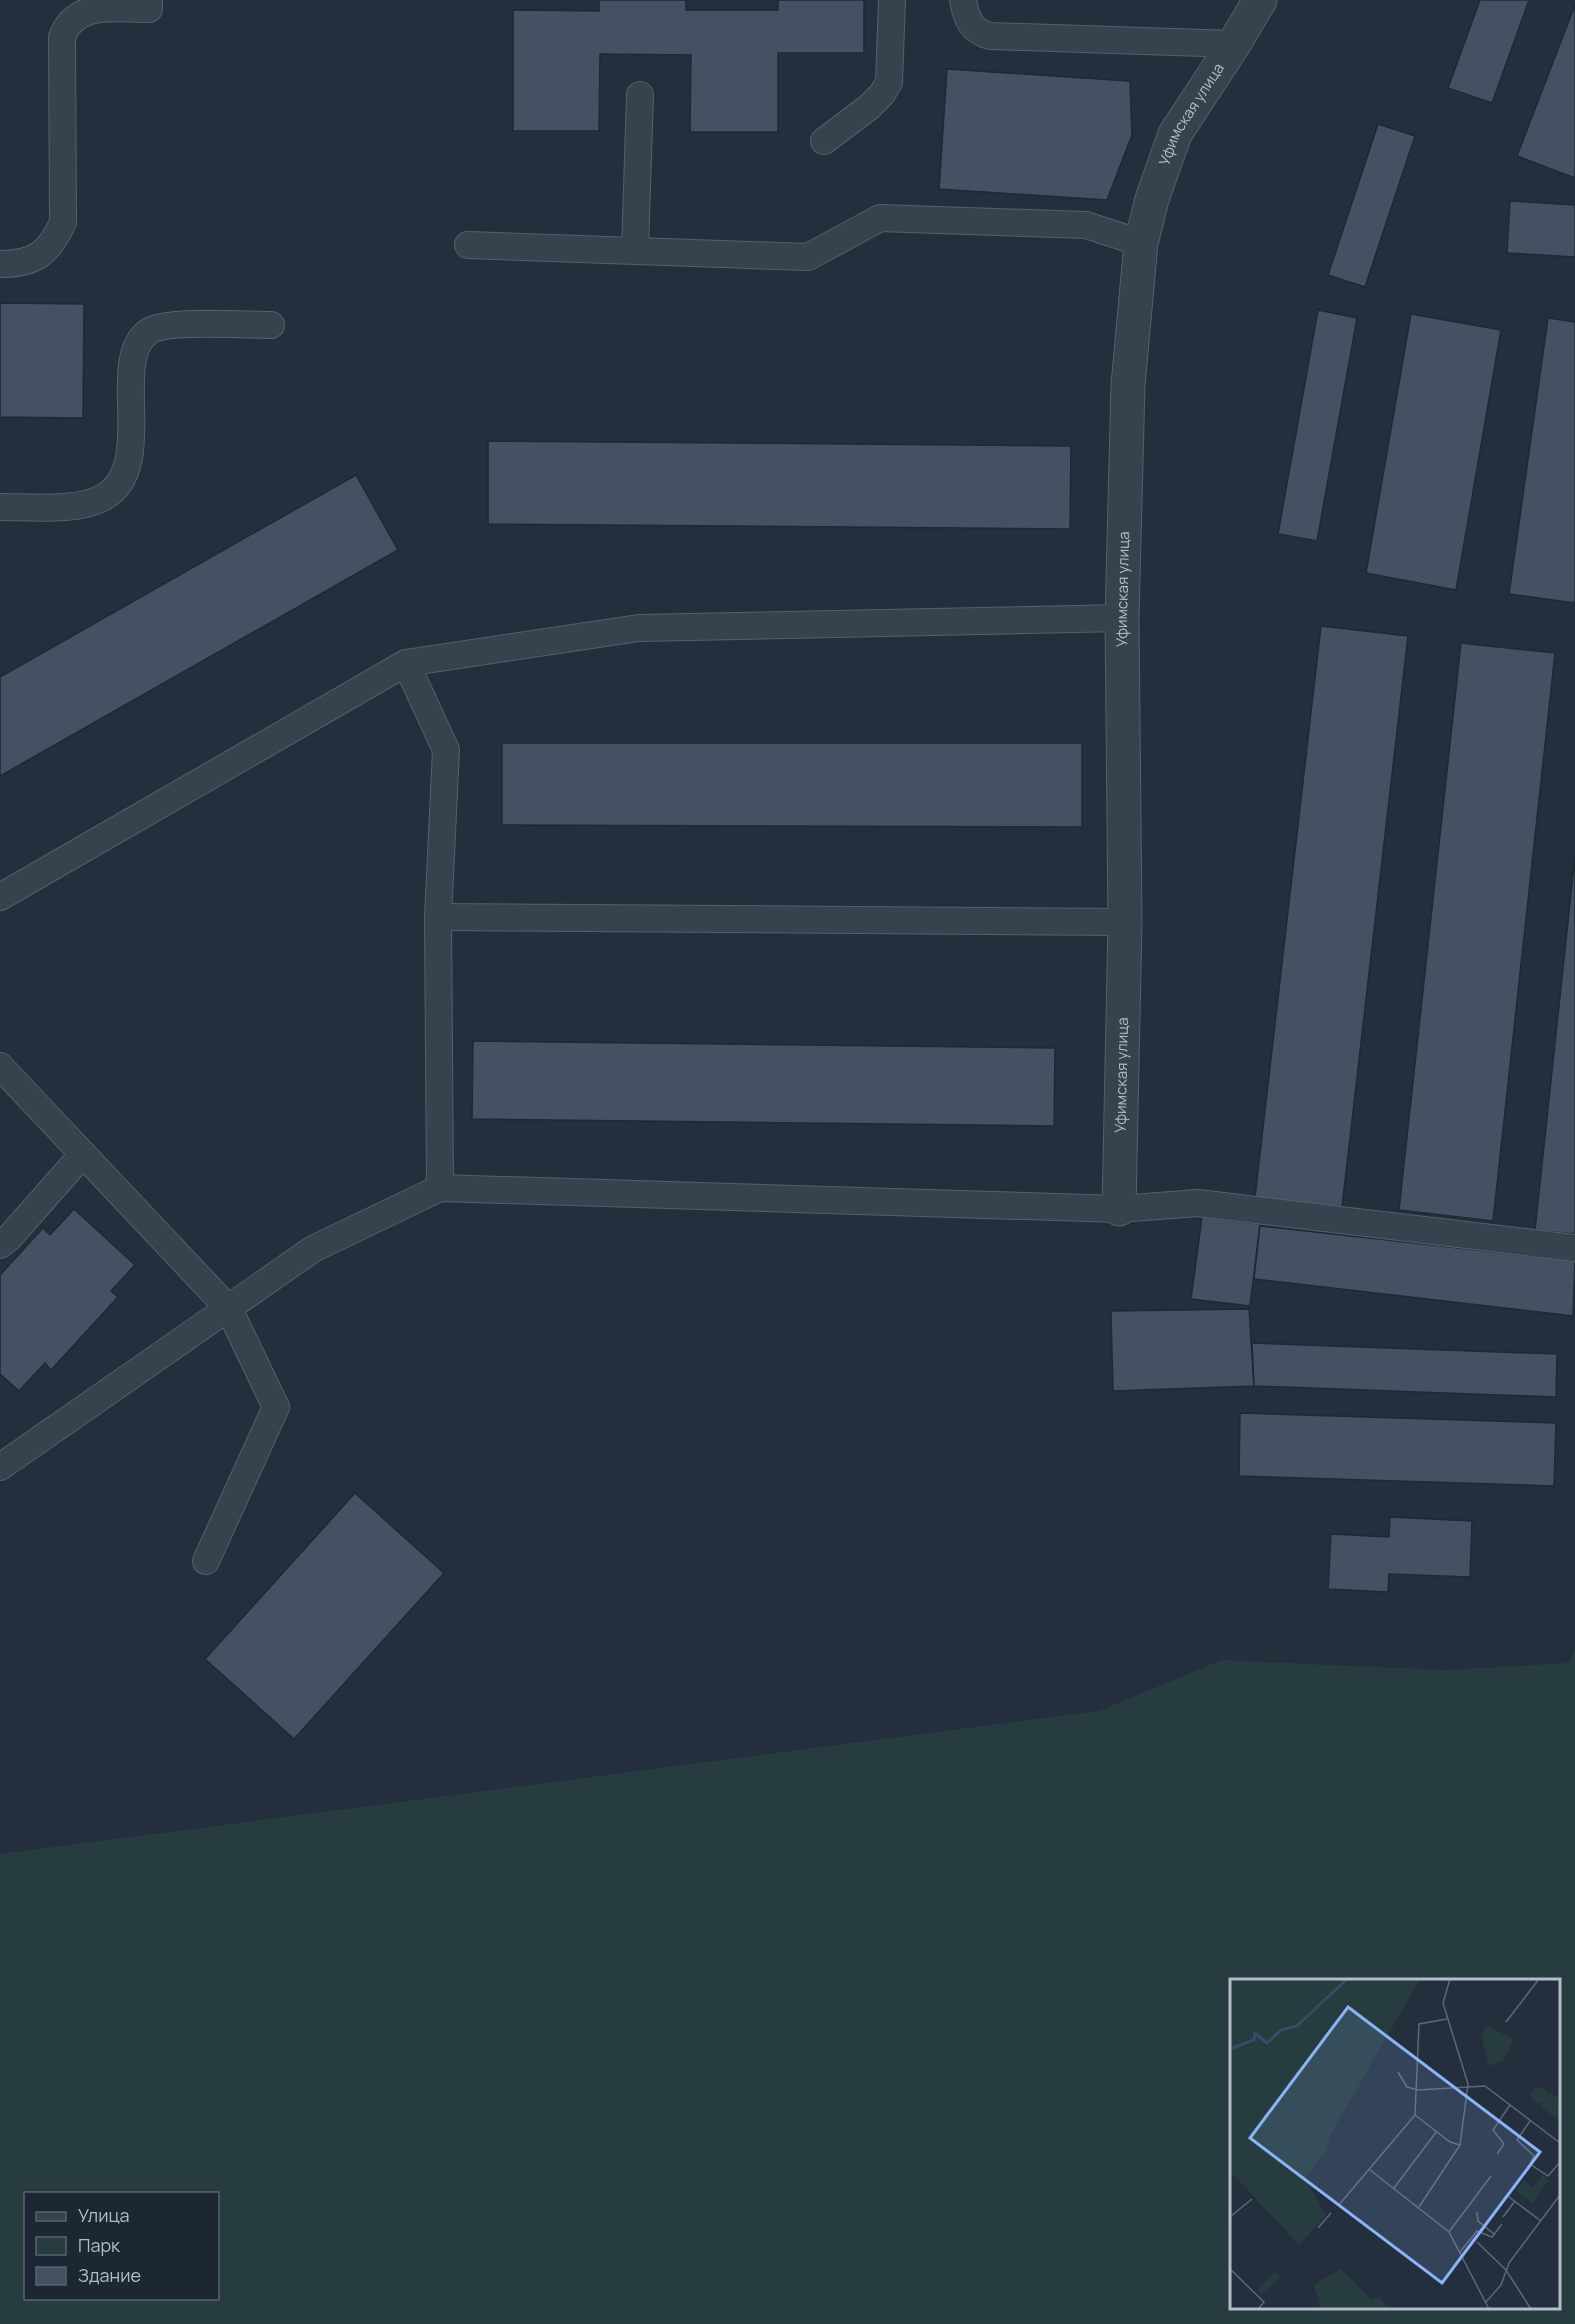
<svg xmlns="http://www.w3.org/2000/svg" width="1575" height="2324" font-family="Manrope,sans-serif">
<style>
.green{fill:#263c3f;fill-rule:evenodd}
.building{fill:#455162;stroke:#1f2835;stroke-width:1.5}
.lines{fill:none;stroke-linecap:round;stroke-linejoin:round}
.lane-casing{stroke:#565f6c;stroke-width:28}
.street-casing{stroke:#565f6c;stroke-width:35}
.lane{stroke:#38414e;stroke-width:26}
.street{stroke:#38414e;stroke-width:33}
.labels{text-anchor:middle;stroke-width:6;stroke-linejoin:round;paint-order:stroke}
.street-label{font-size:15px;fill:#b4bcc9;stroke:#1d2633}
.inset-river{fill:none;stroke:#394c67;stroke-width:3}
.inset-road{fill:none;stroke:#5e6776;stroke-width:1.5}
.view{fill:#8ab4f8;fill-opacity:0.15;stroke:#8ab4f8;stroke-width:3}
.inset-edge{fill:none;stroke:#b4bcc9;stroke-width:3}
</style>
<rect width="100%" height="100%" fill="#242f3e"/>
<!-- green -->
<path class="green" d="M 1575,1649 L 1575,2324 L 0,2324 L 0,1854 L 1099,1711 L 1222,1660 L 1446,1670 L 1569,1663 ZM 1232,1980 L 1558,1980 L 1558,2308 L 1232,2308 ZM 26,2194 L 218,2194 L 218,2298 L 26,2298 Z"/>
<!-- building -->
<g class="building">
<polygon points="599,0 686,0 686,10 778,10 778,0 864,0 864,53 778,53 778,132 690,132 691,55 600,54 599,131 513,131 513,10 599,11"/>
<polygon points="1480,0 1529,0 1492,103 1448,88"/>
<polygon points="1575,5 1575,178 1517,156"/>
<polygon points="947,69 1130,81 1132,135 1107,200 939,189"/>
<polygon points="1378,124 1415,136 1365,287 1328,275"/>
<polygon points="1510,201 1575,205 1575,257 1507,253"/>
<polygon points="0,303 84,304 83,418 0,417"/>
<polygon points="1318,310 1357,318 1317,541 1278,534"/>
<polygon points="1411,314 1501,330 1456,590 1366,573"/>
<polygon points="1548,318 1575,322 1575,603 1509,594"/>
<polygon points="488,441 1071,446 1070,529 488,524"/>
<polygon points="356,475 398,550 0,776 0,677"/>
<polygon points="1321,626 1408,636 1342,1207 1255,1197"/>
<polygon points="1461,643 1555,653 1493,1221 1399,1210"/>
<polygon points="502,743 1082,743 1082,827 502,825"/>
<polygon points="1575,856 1575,1234 1535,1230"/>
<polygon points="473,1041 1055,1048 1054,1126 472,1119"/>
<polygon points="74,1209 135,1265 111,1291 118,1297 51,1370 45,1363 19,1391 0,1374 0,1275 43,1228 50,1235"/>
<polygon points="1202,1217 1260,1224 1250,1306 1191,1299"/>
<polygon points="1260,1226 1575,1261 1573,1316 1254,1279"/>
<polygon points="1249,1309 1254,1386 1113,1391 1111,1311"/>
<polygon points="1252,1343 1557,1354 1556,1397 1254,1386"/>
<polygon points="1240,1413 1556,1423 1554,1486 1239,1476"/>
<polygon points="355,1493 444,1573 294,1739 205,1659"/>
<polygon points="1390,1517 1472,1521 1470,1577 1389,1574 1388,1592 1328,1589 1331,1534 1389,1537"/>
</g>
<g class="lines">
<defs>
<g id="lane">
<path d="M 963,0 C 966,18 971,31 990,36 L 1234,44"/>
<polyline points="824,141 869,107 882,94 889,82 892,0"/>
<polyline points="468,245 808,257 880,218 1086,225 1141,243"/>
<polyline points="635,250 640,95"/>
<path d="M 0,264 C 34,264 49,254 63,222 L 62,37 C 76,0 116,9 149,9 L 149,0"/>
<path d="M 0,507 C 29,507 79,512 104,497 C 158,466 108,362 148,332 C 164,319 246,325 271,325"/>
<polyline points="406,663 446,750 438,917 440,1188"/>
<polyline points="0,897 406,663 639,628 1122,618"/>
<polyline points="438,917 1125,922"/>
<polyline points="0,1066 229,1309 276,1407 206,1561"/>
<polyline points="0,1245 9,1238 83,1154"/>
<polyline points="0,1467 313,1249 440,1188 1119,1209 1198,1203 1575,1248"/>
</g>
<g id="street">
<path id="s1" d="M 1119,1209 L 1125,922 L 1122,618 L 1128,385 L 1141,243 L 1152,199 L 1175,134 L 1234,44 L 1260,0"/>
</g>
</defs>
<!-- lane casing -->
<use href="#lane" class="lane-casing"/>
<!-- street casing -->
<use href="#street" class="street-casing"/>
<!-- lane -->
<use href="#lane" class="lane"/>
<!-- street -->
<use href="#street" class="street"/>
</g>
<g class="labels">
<!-- street labels -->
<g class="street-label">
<text dy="5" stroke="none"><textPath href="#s1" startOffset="1106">Уфимская улица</textPath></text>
<text dy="5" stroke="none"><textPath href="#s1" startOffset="620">Уфимская улица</textPath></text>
<text dy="5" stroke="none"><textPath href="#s1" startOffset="134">Уфимская улица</textPath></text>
</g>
</g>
<!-- overview -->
<g transform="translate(1230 1979)">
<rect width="330" height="330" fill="#242f3e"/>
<path d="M 0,0 L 190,0 L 100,157 L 97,171 L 75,199 L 96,236 L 69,266 L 0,192 ZM 257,46 L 284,61 L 272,82 L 259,87 L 251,56 ZM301 116a8 8 0 1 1 16 0a8 8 0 1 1-16 0ZM 320,113 L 330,121 L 330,142 L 310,127 ZM 313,196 L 319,201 L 302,224 L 286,212 L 294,201 L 303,208 ZM 110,290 L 142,321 L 150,318 L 158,330 L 91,330 L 84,306 ZM 45,293 L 50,299 L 32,315 L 27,310 Z" fill="#263c3f"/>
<path class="inset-river" d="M 0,70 L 24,61 L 25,54 L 37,64 L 51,51 L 67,47 L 117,0"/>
<path class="inset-road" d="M 276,43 L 309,0M 168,93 L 177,108 L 188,111 L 255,107 L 330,164M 185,136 L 220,163 L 230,166M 300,142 L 287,161 L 304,177 L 300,185 L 318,197 L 330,183M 267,175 L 274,165 L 263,151 L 280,126M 140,191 L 219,253 L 259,330M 164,209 L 207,152M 279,218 L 311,242M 108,227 L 185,136 L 189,45 L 217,40M 189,228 L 230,166 L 238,105 L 213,24 L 220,0M 247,233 L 248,242 L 264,255M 0,238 L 22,220M 273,238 L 285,222M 88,249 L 101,234M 219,253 L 261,197M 247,263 L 276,291 L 301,330M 230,273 L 247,252 L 262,258 L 272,245M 0,290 L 34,323 L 28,330M 255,324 L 271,306 L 279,284 L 330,216"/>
<path class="view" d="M 118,28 L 310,173 L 212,304 L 20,159 Z"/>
<rect width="330" height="330" class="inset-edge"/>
</g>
<!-- legend -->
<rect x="24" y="2192" width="195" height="108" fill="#1d2633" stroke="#59626f" stroke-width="1.5"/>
<rect x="36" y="2212" width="30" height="9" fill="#38414e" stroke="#59626f" stroke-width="1.5"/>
<text x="78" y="2222" font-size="18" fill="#b4bcc9">Улица</text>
<rect x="36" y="2237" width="30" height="18" fill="#263c3f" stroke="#59626f" stroke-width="1.5"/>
<text x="78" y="2252" font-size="18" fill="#b4bcc9">Парк</text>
<rect x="36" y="2267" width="30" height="18" fill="#455162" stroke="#59626f" stroke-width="1.5"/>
<text x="78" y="2282" font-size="18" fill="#b4bcc9">Здание</text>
</svg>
